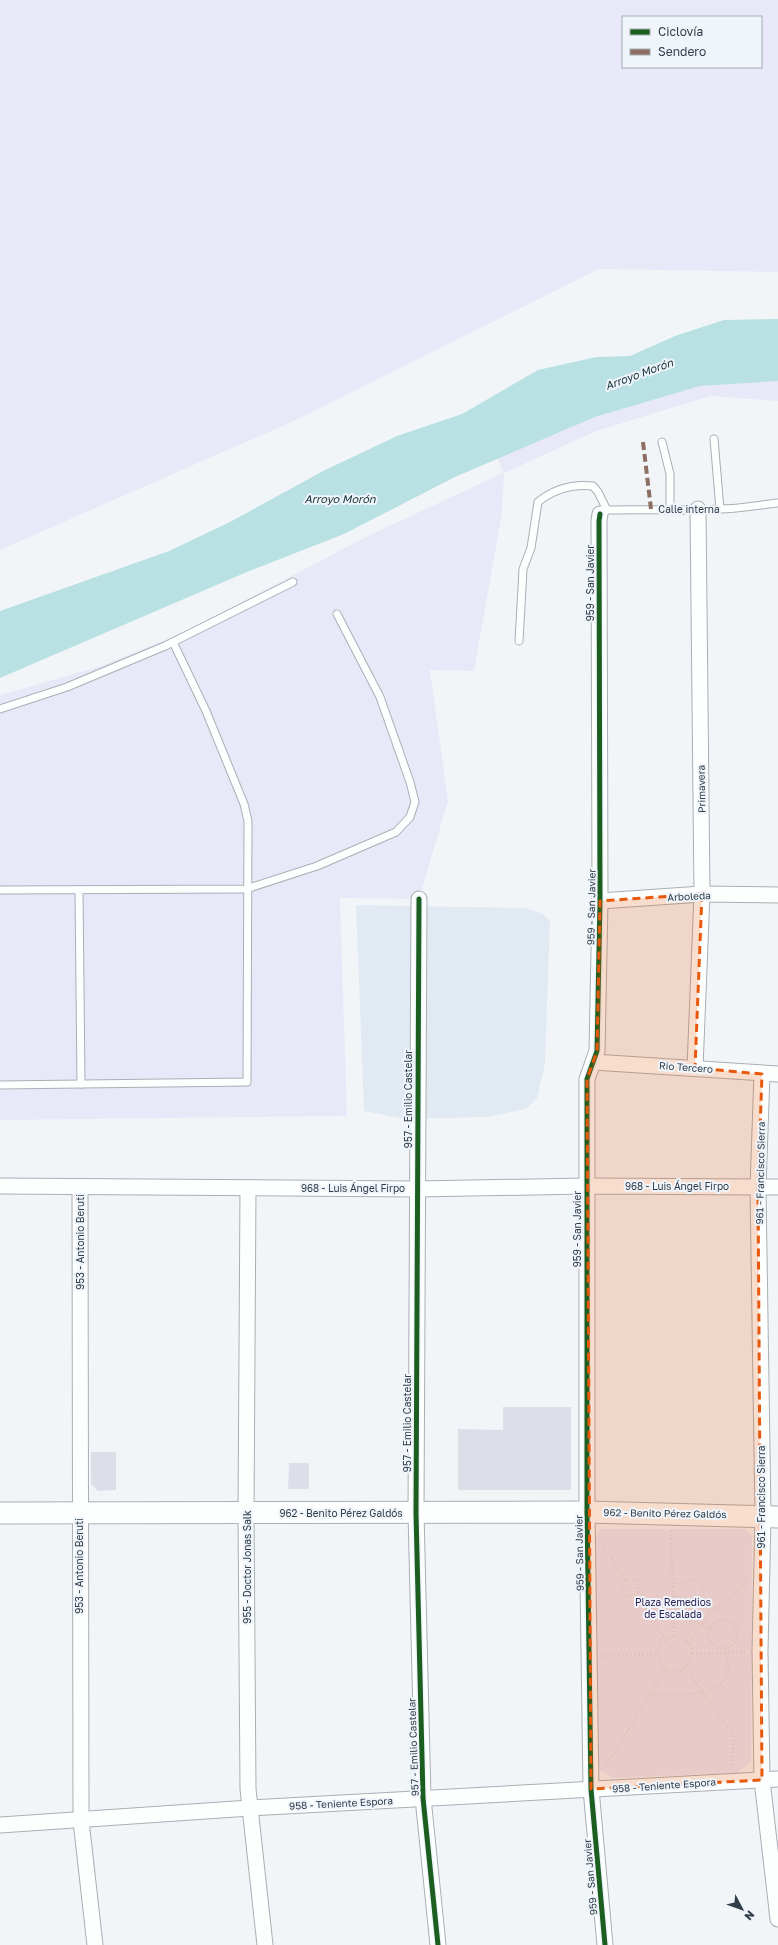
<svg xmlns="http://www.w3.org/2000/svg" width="778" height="1945" font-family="'Golos Text',sans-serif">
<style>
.built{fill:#e1eaf3}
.green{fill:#e9e8f9;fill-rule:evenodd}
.water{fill:#b9e1e4}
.building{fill:#dcdfe7}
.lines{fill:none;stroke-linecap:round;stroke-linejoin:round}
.lane-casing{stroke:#a9afb5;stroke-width:9}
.street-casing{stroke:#a9afb5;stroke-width:17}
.secondary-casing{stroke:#a9afb5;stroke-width:23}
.path{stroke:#d8dadb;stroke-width:2.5;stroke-dasharray:1 3;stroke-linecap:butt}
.lane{stroke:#fdfefe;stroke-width:7}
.street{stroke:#fdfefe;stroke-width:15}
.secondary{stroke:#fdfefe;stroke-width:21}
.quiet{stroke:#8d6e63;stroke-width:4;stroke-dasharray:8 4;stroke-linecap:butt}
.cycleway-casing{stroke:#eff5fb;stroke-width:8}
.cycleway{stroke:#1b5e20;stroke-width:5}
.marked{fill:#e8590c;fill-opacity:0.2;stroke:#e8590c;stroke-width:3;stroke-dasharray:8 5;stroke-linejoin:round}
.labels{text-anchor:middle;stroke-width:4;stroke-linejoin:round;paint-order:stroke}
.street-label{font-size:10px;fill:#303c47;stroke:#eff5fb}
.park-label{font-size:10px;fill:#2c2153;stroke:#eff5fb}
.water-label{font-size:11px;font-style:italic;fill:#133032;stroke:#eff5fb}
</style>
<rect width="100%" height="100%" fill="#f2f5f8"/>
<!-- built -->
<polygon class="built" points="356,905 526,908 541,913 550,921 545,1064 537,1098 526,1109 486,1117 405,1119 364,1111"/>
<!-- green -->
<g class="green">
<path d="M 0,0 L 778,0 L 778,272 L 599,269 L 296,420 L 0,550 ZM 623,17 L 761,17 L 761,67 L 623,67 Z"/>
<polygon points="778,381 778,401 711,396 596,431 504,473 502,513 474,671 430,670 448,801 419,899 340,898 347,1116 0,1120 0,695 101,666 184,632 372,534 503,473 498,458 595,417 700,386"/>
<polygon points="601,1529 745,1529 752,1536 751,1762 736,1773 612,1778 598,1769 593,1539"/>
</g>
<!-- water -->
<polygon class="water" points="778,319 778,381 700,386 595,417 455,477 344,534 247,572 0,678 0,611 169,551 230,522 325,470 397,436 462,414 538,370 596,357 630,356 675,336 724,320"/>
<!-- building -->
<g class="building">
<polygon points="503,1407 571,1407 571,1490 458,1490 458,1429 503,1430"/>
<polygon points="91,1452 116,1452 116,1490 98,1491 91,1484"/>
<polygon points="289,1463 309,1463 309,1489 288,1489"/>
</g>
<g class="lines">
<defs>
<g id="lane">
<polyline points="714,439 720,509"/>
<polyline points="662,442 670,474 670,510"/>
<path d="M 604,512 L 607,510 C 645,509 682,511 720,509 C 739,509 759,505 778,503"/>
<path d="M 519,641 L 523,569 L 531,548 L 538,502 C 554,489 573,484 593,486 L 598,492 L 607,510"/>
<polyline points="0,709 67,687 165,646 293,582"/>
<polyline points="0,890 246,889 317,866 396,832 410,817 415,802 410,782 380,697 337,614"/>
<polyline points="79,890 81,1084"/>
<polyline points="0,1085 247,1082 248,821 244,804 206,711 173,642"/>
</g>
<g id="street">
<polyline points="600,514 599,521 600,901 597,1051 587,1079 587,1512 591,1789 605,1945"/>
<polyline points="419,899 416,1513 423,1798 438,1945"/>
<polyline points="600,901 702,894 778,895"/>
<polyline points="593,1062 778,1074"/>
<polyline points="695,1068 702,894 698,509"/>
<polyline points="762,1074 758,1187 763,1516 760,1651 762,1780 778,1919"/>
<polyline points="0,1186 416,1189 586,1186 778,1187"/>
<polyline points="80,1187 81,1821 95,1945"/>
<polyline points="248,1188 246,1514 248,1789 265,1945"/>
<polyline points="0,1825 250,1808 778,1779"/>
</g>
<polyline id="secondary" points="0,1513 587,1512 778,1517"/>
</defs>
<!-- lane casing -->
<use href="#lane" class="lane-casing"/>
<!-- street casing -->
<use href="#street" class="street-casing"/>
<!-- secondary casing -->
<use href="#secondary" class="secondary-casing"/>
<!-- path -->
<g class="path">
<polyline points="671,1531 674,1637"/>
<polyline points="603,1545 626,1580"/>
<circle cx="630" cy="1588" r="9"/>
<polyline points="673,1586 684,1581 693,1580 698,1582 702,1588 710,1612"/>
<polyline points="636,1596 666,1640"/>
<polyline points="673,1596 693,1600 704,1598"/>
<polyline points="674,1605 684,1619 711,1628"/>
<circle cx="723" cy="1634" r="14"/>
<polyline points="690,1622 695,1614 696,1600"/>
<circle cx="675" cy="1654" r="17"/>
<polyline points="689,1643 710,1612 730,1600 747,1582"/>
<polyline points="692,1654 746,1652"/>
<polyline points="603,1656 658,1654"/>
<polyline points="685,1668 734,1735 732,1768"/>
<path d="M 650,1695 C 671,1694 726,1700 728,1669 C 729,1662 726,1654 725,1648"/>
<polyline points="606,1767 666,1668"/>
</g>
<!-- lane -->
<use href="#lane" class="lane"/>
<!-- street -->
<use href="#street" class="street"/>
<!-- secondary -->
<use href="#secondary" class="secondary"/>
<!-- quiet -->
<polyline class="quiet" points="643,442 651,509"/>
<defs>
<g id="cycleway">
<polyline points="600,514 599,521 600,901 597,1051 587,1079 587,1512 591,1789 605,1945"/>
<polyline points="419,899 416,1513 423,1798 438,1945"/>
</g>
</defs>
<!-- cycleway casing -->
<use href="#cycleway" class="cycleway-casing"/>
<!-- cycleway -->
<use href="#cycleway" class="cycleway"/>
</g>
<!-- marked area -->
<path class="marked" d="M 702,894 L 695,1068 L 762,1074 L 758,1187 L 762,1780 L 591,1789 L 587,1079 L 597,1051 L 600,901 Z"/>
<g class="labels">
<!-- street labels -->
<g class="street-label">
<text x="689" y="513">Calle interna</text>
<text transform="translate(590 583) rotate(-90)" y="4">959 - San Javier</text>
<text transform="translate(701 789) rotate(-91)" y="4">Primavera</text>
<text transform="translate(689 896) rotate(-3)" y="4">Arboleda</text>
<text transform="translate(591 907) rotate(-89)" y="4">959 - San Javier</text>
<text transform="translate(686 1067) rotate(4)" y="4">Rio Tercero</text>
<text transform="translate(408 1099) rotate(-90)" y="4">957 - Emilio Castelar</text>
<text transform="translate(760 1173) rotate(-89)" y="4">961 - Francisco Sierra</text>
<text x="677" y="1190">968 - Luis Ángel Firpo</text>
<text x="353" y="1192">968 - Luis Ángel Firpo</text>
<text transform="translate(577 1229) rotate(-90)" y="4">959 - San Javier</text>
<text transform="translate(80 1242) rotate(-90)" y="4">953 - Antonio Beruti</text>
<text transform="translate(407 1423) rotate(-90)" y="4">957 - Emilio Castelar</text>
<text transform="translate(761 1497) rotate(-90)" y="4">961 - Francisco Sierra</text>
<text x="341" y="1517">962 - Benito Pérez Galdós</text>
<text transform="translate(665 1513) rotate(1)" y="4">962 - Benito Pérez Galdós</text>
<text transform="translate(579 1553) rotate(-91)" y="4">959 - San Javier</text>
<text transform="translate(79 1566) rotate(-90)" y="4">953 - Antonio Beruti</text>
<text transform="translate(247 1567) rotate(-90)" y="4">955 - Doctor Jonas Salk</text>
<text transform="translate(413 1747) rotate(-92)" y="4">957 - Emilio Castelar</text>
<text transform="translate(664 1785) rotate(-4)" y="4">958 - Teniente Espora</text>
<text transform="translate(341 1803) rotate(-3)" y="4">958 - Teniente Espora</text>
<text transform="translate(590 1877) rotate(-95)" y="4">959 - San Javier</text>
</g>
<!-- park labels -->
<g class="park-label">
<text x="673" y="1606">Plaza Remedios<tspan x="673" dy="12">de Escalada</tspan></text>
</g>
<!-- water labels -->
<g class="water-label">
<text transform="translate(639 374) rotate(-20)" y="4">Arroyo Morón</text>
<text x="340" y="503">Arroyo Morón</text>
</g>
</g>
<!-- legend -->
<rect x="622" y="16" width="140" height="52" fill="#eff5fb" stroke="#a3abb3"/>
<rect x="630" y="29" width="20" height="6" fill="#1b5e20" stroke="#a3abb3"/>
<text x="658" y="36" font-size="12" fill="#303c47">Ciclovía</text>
<rect x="630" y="49" width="20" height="6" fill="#8d6e63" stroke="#a3abb3"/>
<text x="658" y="56" font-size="12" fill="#303c47">Sendero</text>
<!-- north arrow -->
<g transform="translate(742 1909) rotate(131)" stroke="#eff5fb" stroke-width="3" paint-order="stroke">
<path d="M0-3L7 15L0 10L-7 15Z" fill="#303c47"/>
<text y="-6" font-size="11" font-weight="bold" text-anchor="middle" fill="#303c47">N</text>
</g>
</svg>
